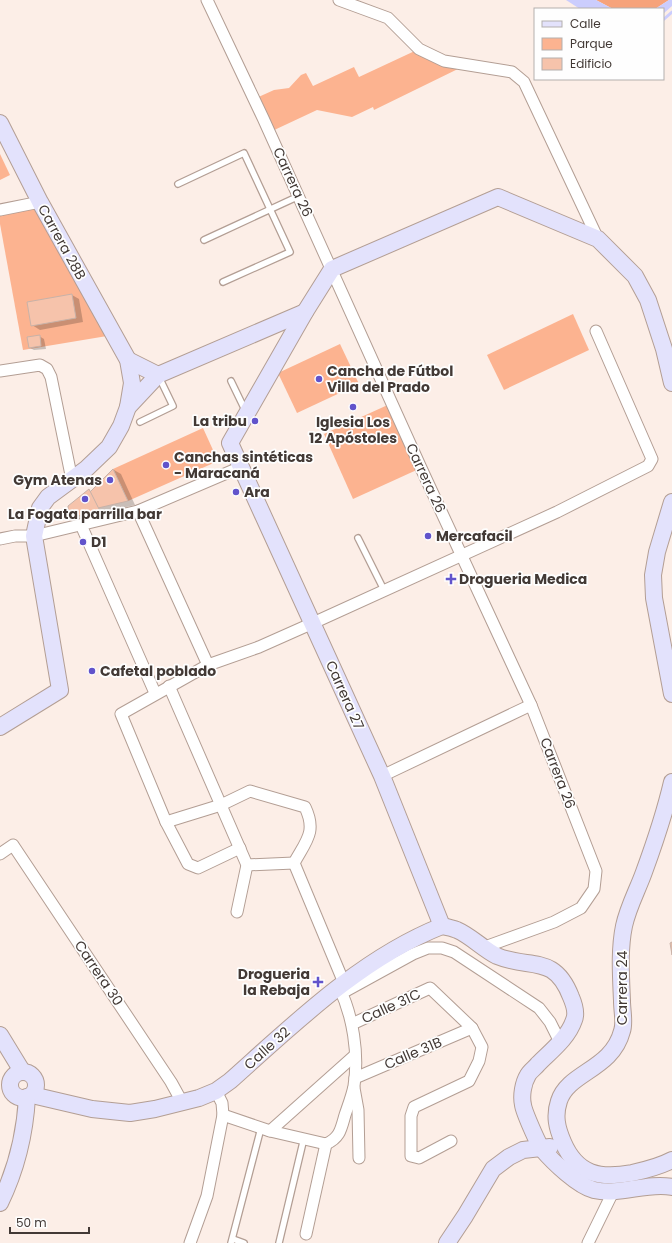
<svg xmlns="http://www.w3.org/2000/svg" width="672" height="1243" font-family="Poppins,sans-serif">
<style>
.green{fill:#fcb390}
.forest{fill:#f6a37b}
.water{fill:#cbcdfd}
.shadow{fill:#0003}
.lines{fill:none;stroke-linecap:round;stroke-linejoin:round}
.stream{stroke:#cbcdfd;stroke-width:3}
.building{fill:#f6c3ab;stroke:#c8b2a8}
.lane-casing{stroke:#b39e94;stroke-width:8}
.street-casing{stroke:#b39e94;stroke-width:13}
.secondary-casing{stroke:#b39e94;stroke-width:18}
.lane{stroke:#fff;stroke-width:5.5}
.street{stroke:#fff;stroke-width:11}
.secondary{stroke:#e3e2fc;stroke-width:16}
.poi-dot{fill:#6153cb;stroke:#fefefe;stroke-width:1.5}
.labels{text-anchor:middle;stroke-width:3.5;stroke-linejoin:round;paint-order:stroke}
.street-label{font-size:14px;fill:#423935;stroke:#fefefe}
.poi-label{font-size:14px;font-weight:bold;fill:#423935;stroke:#fefefe;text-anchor:start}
</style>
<rect width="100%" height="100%" fill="#fceee7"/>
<!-- green -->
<g class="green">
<polygon points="419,49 464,66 374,110 373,107 352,117 317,110 270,132 254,99 274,90 289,88 301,75 306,73 313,86 354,67 359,77"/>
<polygon points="0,154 10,175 0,180"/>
<polygon points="40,202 113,335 23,350 0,224 0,210"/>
<polygon points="573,314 589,350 504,390 487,355"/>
<polygon points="340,344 359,384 297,413 278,373"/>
<polygon points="392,403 421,468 353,499 324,434"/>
<polygon points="203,428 218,461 128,501 113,469"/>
</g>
<!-- forest -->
<polygon class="forest" points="596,0 669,0 655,9 613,9"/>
<!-- water -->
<g class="water">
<polygon points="566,0 596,0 613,9 580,9"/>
<polygon points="669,0 672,0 672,6 663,14 663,9 655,9"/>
</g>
<!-- shadow -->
<g class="shadow">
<polygon points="72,295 79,299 83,322 40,330 32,325"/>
<polygon points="39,336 44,339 46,349 34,350 30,348"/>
<polygon points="114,470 121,474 135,505 105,512 106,515 81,521 69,514 89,490 92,492"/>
</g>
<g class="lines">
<!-- stream -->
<polyline class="stream" points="663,20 672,12"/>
</g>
<!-- building -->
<g class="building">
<polygon points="72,294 76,318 31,326 27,302"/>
<polygon points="40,335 41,346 29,348 27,337"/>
<polygon points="113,469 128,501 98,508 90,492"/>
<polygon points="89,489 100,511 73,517 68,515 68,506"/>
<polygon points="672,942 672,955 670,943"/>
</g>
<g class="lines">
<defs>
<g id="lane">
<polyline points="178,184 244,153 290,252 223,282"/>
<polyline points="204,240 299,196"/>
<polyline points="231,381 246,412"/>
<polyline points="140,422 173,406 159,377"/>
<polyline points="358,538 384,590"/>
<polyline points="233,1239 244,1243"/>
<polyline points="231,1243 261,1128"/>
<polyline points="279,1243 304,1138"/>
</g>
<g id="street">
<polyline points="207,0 263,118 421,468 531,705 596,871 594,889 581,908 554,922 482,948"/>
<polyline points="339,0 388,18 419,49 444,61 512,72 524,82 598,239"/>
<polyline points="0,210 40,202"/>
<polyline points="0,371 40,365 47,369 51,377 72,480"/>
<polyline points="138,511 208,665"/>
<polyline points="81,525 155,693"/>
<polyline points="0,539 15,536 34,536 138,511 241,467"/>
<polyline points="169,686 247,865 237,912"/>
<polyline points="382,776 531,705"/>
<path d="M 166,822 L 221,805 L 250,791 L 305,807 C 317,832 306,841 294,863"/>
<polyline points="240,848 198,868 188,864 166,822 121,714 208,665 259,647 313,623 557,512 648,466 652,459 596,331"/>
<polyline points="0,854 13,845 171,1082 182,1102"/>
<polyline points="294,863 344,983"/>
<polyline points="247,865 294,863"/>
<polyline points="342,993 413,954 428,948 442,948 454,952 539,1008 550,1022 560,1042"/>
<polyline points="352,1024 430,988 472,1028 482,1047 479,1061 469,1081 414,1107 411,1116 411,1156 419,1158 451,1141"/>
<polyline points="355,1078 472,1028"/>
<polyline points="354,1088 358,1110 359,1158"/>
<path d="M 223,1115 L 270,1131 L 326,1144 C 340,1138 341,1129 345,1115 C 348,1106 352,1096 354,1086 C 359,1054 353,1016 339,987"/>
<polyline points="270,1131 354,1056"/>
<polyline points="306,1234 326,1144"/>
<polyline points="190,1243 207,1196 223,1115 222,1103 216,1091"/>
<polyline points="588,1243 613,1192"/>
</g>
<g id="secondary">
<polyline points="0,123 40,202 128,360 132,383 128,407"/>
<polyline points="128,360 158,375"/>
<polyline points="672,502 657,552 653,575 654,598 672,694"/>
<polyline points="0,727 60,690 34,536 40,508 48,497 86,469 109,447 121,426 128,407 158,375 305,312"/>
<path d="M 672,782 C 665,812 655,842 644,872 C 638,889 628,907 624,926 C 619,950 621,977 622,1001 C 622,1011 625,1023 622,1031 C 612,1070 568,1072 559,1101 C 554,1116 557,1128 563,1142 C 577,1175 600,1179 632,1173 C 646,1170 659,1167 672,1160"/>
<polyline points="442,926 382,776 230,443 305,312 332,269 498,197 598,239 635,276 648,300 664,349 672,383"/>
<path d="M 442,926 C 447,927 452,928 457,930 C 471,936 483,949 497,956 C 530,970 554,953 571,997 C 574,1004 577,1013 574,1020 C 568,1038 551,1051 538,1064 C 535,1068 530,1071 528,1075 C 523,1083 521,1096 523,1105 C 524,1112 538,1144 542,1149 C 553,1162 578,1186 594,1190 C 620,1196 646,1182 672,1187"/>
<polyline points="0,1035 22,1071"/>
<circle cx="23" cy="1085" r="13"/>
<path d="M 32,1095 L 92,1109 L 130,1113 L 155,1109 L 199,1098 L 216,1091 L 230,1081 C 294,1024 361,958 442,926"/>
<path d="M 0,1203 C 16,1170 25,1134 27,1097"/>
<polyline points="447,1243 465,1216 493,1169 509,1157 523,1150 550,1147"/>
</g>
</defs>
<!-- lane casing -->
<use href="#lane" class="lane-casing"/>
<!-- street casing -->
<use href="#street" class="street-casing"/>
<!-- secondary casing -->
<use href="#secondary" class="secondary-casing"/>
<!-- lane -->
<use href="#lane" class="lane"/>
<!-- street -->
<use href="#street" class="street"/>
<!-- secondary -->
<use href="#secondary" class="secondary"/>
</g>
<!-- markers -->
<g class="poi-dot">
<circle cx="319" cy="379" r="4"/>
<circle cx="353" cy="407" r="4"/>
<circle cx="255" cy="421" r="4"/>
<circle cx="166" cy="465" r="4"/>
<circle cx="110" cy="480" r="4"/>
<circle cx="236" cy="492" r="4"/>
<circle cx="85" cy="499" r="4"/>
<circle cx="428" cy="536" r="4"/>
<circle cx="83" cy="542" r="4"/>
<path d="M449 573h4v4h4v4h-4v4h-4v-4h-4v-4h4z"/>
<circle cx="92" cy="671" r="4"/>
<path d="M316 976h4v4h4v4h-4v4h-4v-4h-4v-4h4z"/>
</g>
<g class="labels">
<!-- street labels -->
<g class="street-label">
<text transform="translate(293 182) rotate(65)" y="5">Carrera 26</text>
<text transform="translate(62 242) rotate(61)" y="5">Carrera 28B</text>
<text transform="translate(426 478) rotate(65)" y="5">Carrera 26</text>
<text transform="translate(345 695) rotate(66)" y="5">Carrera 27</text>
<text transform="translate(558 773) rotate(69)" y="5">Carrera 26</text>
<text transform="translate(99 973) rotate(56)" y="5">Carrera 30</text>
<text transform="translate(622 988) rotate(-90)" y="5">Carrera 24</text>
<text transform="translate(391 1006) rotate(-25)" y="5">Calle 31C</text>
<text transform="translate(267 1048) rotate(-42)" y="5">Calle 32</text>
<text transform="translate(413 1053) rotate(-23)" y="5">Calle 31B</text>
</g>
<!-- poi labels -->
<g class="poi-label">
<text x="327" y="376">Cancha de Fútbol<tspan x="327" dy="16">Villa del Prado</tspan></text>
<text x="247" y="426" text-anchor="end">La tribu</text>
<text x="353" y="427" text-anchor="middle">Iglesia Los<tspan x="353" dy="16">12 Apóstoles</tspan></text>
<text x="174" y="462">Canchas sintéticas<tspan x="174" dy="16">- Maracaná</tspan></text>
<text x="102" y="485" text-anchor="end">Gym Atenas</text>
<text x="244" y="497">Ara</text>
<text x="85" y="519" text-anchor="middle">La Fogata parrilla bar</text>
<text x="436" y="541">Mercafacil</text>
<text x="91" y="547">D1</text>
<text x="459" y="584">Drogueria Medica</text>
<text x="100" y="676">Cafetal poblado</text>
<text x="310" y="979" text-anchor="end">Drogueria<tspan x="310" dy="16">la Rebaja</tspan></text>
</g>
</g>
<!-- legend -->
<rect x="534" y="8" width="130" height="72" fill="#fefefe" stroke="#b3afae"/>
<rect x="542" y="21" width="20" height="6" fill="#e3e2fc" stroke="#b3afae"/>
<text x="570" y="28" font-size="12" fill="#423935">Calle</text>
<rect x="542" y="38" width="20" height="12" fill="#fcb390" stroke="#b3afae"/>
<text x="570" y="48" font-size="12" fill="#423935">Parque</text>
<rect x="542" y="58" width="20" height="12" fill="#f6c3ab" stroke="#b3afae"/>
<text x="570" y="68" font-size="12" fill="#423935">Edificio</text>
<!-- scale -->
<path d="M10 1227v6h79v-6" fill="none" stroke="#423935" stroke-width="2"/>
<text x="16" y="1227" font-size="12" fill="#423935" stroke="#fefefe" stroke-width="3" paint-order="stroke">50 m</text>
</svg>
